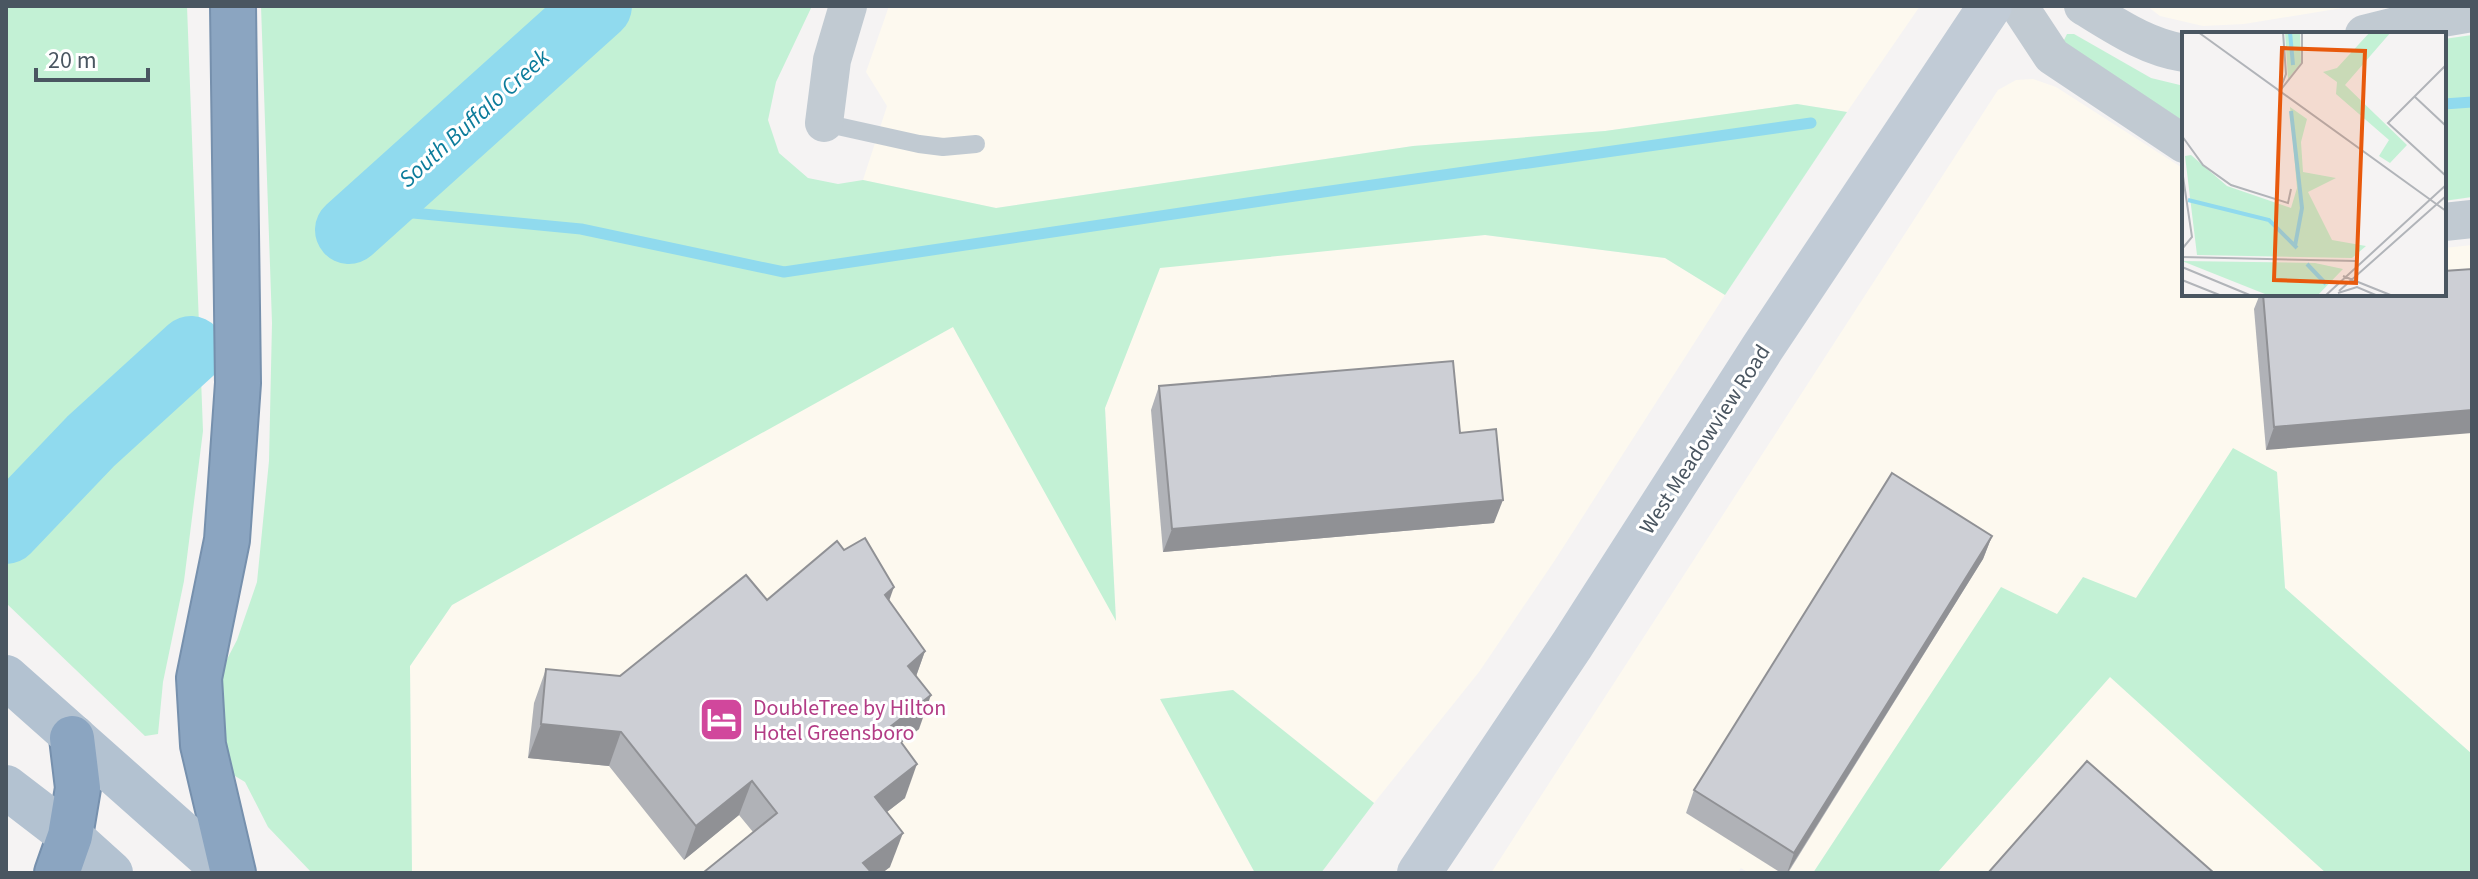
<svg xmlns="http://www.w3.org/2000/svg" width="2478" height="879" font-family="'Source Sans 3',sans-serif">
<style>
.commercial{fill:#fdf9ef}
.green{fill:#c3f1d5}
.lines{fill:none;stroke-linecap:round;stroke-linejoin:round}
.stream{stroke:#90daee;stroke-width:11}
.river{stroke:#90daee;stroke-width:68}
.highway-casing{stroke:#7690ad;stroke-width:48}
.lane{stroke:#c1cad2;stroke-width:18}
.street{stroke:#c1cad2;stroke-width:38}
.secondary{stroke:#c1cbd6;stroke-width:44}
.primary{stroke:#b3c2d1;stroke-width:44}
.highway{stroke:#8ba5c1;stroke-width:44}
.wall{fill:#b0b2b7}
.shaded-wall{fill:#909195}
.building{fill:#cdcfd5;stroke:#909195;stroke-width:2}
.labels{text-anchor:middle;stroke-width:6;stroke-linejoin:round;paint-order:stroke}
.street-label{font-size:22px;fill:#4a5661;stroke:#fff}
.hotel-label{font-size:22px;fill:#b23c85;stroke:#fff;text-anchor:start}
.water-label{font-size:24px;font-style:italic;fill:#0c7c9b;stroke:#fff}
.inset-river{fill:none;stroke:#90daee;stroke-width:4}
.inset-road{fill:none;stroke:#b1b4b9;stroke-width:2}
.view{fill:#e8590c;fill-opacity:0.15;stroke:#e8590c;stroke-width:4}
.inset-edge{fill:none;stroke:#4a5661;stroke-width:4}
</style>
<rect width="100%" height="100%" fill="#f5f3f3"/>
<!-- commercial -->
<g class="commercial">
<polygon points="889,6 1920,6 1847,112 1797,104 1605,131 1413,146 996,208 863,180 887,106 866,72"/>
<polygon points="2147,6 2354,6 2244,24 2203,26 2160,16"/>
<polygon points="2033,79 2056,87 2184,169 2184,294 2444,294 2444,248 2472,245 2472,754 2285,588 2277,472 2234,449 2136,598 2058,615 2001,588 1813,873 1749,873 1741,868 1737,873 1491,873 1998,90 2016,80"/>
<polygon points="1485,235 1665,258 1725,295 1555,560 1479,672 1374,803 1233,690 1160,699 1255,873 412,873 410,666 452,605 953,326 1116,619 1105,408 1160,267"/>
<polygon points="2110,677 2326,873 1937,873"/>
</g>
<!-- green -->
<g class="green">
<polygon points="6,6 187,6 203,431 184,581 163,682 158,734 145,736 6,603"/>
<polygon points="261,6 812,6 776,82 768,120 779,153 808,178 838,184 863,180 996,208 1413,146 1605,131 1797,104 1847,112 1725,295 1665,258 1485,235 1160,268 1105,408 1116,621 953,327 452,605 410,666 412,873 312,873 268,827 245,782 230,773 222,749 220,707 224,665 237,640 257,582 269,461 272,323"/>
<polygon points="2067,34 2074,34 2151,78 2184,86 2184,122 2063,42"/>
<polygon points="2472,35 2472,197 2444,201 2444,39"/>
<polygon points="2233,448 2277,472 2285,588 2472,754 2472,873 2326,873 2110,677 1937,873 1813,873 2001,587 2057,614 2083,577 2136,598"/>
<polygon points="1233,690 1374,803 1321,873 1255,873 1160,699"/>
</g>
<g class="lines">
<!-- stream -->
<g class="stream">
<polyline points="2444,104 2472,102"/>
<polyline points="371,209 581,229 784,272 1295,196 1811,123"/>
</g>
<!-- river -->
<g class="river">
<polyline points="349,230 598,6"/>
<polyline points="6,530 91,441 191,350"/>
</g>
<defs>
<g id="highway">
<polyline points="57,873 70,836 78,788 72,738"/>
<polyline points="233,873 203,745 199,678 227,540 238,383 233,6"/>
</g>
</defs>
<!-- highway casing -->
<use href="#highway" class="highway-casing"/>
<!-- lane -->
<polyline class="lane" points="824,123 919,144 943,147 976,144"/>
<!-- street -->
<g class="street">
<polyline points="2019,6 2052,56 2184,144"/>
<path d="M 2083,6 C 2116,26 2146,47 2184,53"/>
<polyline points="2364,34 2396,26 2472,13"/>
<polyline points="824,123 832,60 848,6"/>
<polyline points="2444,222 2472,219"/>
</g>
<!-- secondary -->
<polyline class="secondary" points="1419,873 1572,645 1763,347 1990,6"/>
<!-- primary -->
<g class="primary">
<polyline points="6,677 227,873"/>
<polyline points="6,787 70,836 111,873"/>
</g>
<!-- highway -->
<use href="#highway" class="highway"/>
</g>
<!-- wall -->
<g class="wall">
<polygon points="2260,294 2444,294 2266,450 2254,309"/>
<polygon points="1159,386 1460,433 1494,523 1163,552 1151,410"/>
<polygon points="1992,536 1983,559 1788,873 1781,873 1686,813 1694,790"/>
<polygon points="844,550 889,601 925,651 916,676 919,729 902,742 905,798 887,812 890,867 882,873 703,873 753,832 739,815 684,860 609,766 528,758 534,703 546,669 620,676 767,600"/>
</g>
<!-- shaded-wall -->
<g class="shaded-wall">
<polygon points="2472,410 2472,433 2266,450 2274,427"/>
<polygon points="1503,500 1494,523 1163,552 1172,529"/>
<polygon points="1992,536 1983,559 1787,873 1794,853"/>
<polygon points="894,587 882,621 885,595"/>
<polygon points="925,651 913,685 908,666"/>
<polygon points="931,695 919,729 878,761 890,727"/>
<polygon points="541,724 621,732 609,766 528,758"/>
<polygon points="917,764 905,798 862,831 875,797"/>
<polygon points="752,781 739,815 684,860 696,826"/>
<polygon points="903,833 890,867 882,873 860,873 863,863"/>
</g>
<!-- building -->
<g class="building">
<polygon points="2472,269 2472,410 2274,427 2263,294 2444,294 2444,271"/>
<polygon points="1453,361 1460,433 1496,429 1503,500 1172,529 1159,386"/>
<polygon points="1892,473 1992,536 1794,853 1694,790"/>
<polygon points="865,538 894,587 885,595 925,651 908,666 931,695 890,727 917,764 875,797 903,833 863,863 872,873 705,873 704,872 777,813 752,781 696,826 621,732 541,724 546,669 620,676 746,575 767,600 837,541 844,550"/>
<polygon points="2087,761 2214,873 1988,873"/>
</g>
<!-- icons -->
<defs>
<symbol id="hotel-square" viewBox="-11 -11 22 22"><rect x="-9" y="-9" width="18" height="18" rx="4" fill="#d1479c" stroke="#fff"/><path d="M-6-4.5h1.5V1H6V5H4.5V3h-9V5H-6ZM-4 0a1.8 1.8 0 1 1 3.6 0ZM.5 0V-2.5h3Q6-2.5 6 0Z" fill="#fff"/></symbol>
</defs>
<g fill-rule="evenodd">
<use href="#hotel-square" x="696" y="694" width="51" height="51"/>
</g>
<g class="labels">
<!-- street labels -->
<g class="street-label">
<text transform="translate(1704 439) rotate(-57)" y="8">West Meadowview Road</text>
</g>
<!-- hotel labels -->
<g class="hotel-label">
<text x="753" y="715">DoubleTree by Hilton<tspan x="753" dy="25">Hotel Greensboro</tspan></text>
</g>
<!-- water labels -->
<g class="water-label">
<text transform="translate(474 118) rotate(-42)" y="8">South Buffalo Creek</text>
</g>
</g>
<!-- overview -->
<g transform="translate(2182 32)">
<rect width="264" height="264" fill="#f5f3f3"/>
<path d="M 103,0 L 118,0 L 119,31 L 106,47 ZM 188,0 L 209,0 L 163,53 L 225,113 L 208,131 L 197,124 L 207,108 L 154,62 L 155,50 L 141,40 L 155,36 ZM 108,75 L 125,87 L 119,110 L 121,140 L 154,146 L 126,160 L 150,208 L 184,214 L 170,226 L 15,223 L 3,124 L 9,123 L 45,154 L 109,176 L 115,156 ZM 0,229 L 133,231 L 161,237 L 135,264 L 88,264 Z" fill="#c3f1d5"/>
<path class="inset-river" d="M 108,0 L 111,33M 109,79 L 120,176 L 113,214M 6,168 L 87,188 L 115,216M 125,232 L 144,252"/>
<path class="inset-road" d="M 16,0 L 264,179M 264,33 L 206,91 L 264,144M 97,60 L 120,31 L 120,0M 97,60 L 104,42 L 101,0M 232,64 L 264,94M 0,104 L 21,133 L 49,153 L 106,171 L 109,157M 0,138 L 10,205 L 0,217M 0,225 L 175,229M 0,235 L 70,264M 161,244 L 211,264M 0,248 L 40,264M 157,259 L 264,164M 156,261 L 175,255 L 196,264M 143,264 L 264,153"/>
<path class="view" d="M 100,16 L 183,19 L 174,251 L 92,248 Z"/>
<rect width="264" height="264" class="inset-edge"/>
</g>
<!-- border -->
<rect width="2478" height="879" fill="none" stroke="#4a5661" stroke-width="16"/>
<!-- scale -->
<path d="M36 68v12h112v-12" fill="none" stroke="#4a5661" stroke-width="4"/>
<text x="48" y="68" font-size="24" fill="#4a5661" stroke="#ffffff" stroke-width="6" paint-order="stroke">20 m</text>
</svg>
